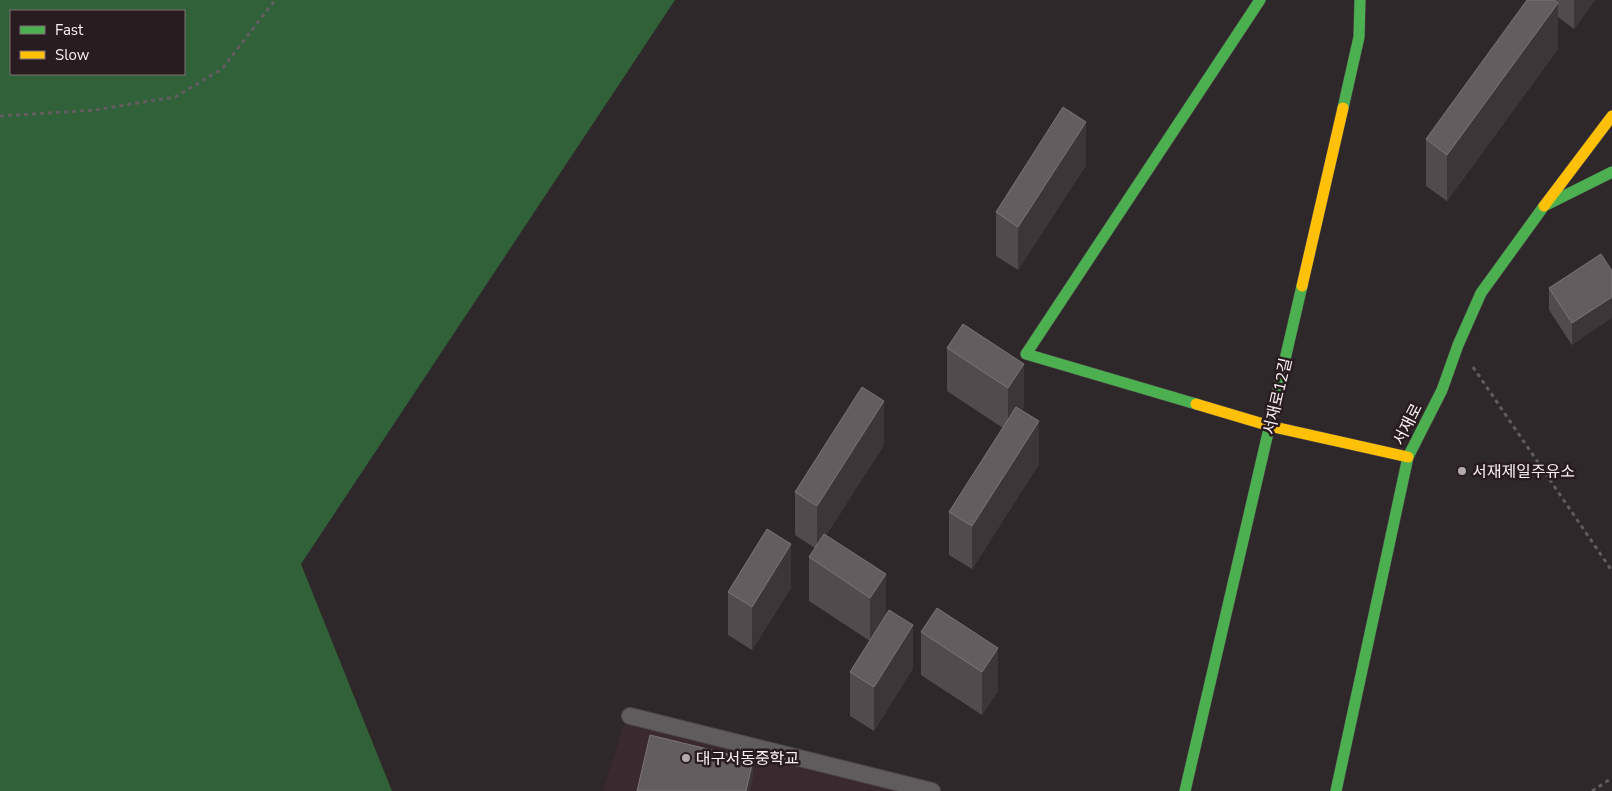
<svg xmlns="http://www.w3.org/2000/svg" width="1612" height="791" font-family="'Nunito Sans','Noto Sans KR',sans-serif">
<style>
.built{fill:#3a292f}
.forest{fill:#306139;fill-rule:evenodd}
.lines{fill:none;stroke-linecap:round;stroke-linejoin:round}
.street-casing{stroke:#4c4649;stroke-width:18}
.fast-casing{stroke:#4c4649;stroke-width:12}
.slow-casing{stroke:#4c4649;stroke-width:12}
.path{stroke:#615d5e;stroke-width:3;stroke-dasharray:4 4;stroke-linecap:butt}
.street{stroke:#605b5d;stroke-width:16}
.fast{stroke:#4caf50;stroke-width:11}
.slow{stroke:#ffc107;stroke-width:11}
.wall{fill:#524b4e}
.shaded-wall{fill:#3c3639}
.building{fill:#645d60;stroke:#7b7477}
.poi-dot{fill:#b2aaad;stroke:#281c20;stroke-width:2}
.labels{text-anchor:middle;stroke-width:5;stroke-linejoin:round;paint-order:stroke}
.street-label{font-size:16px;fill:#f9f0f3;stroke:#281c20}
.poi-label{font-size:16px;fill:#f9f0f3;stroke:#281c20;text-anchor:start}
</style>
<rect width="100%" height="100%" fill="#2f282b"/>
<!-- built -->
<polygon class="built" points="624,724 894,791 603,791"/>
<!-- forest -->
<path class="forest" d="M 0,0 L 675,0 L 301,564 L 392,791 L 0,791 ZM 11,11 L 184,11 L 184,74 L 11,74 Z"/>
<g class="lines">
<defs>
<polyline id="street" points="630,716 932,791"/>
<g id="fast">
<polyline points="1343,108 1359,37 1360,0"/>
<polyline points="1548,204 1612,172"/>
<polyline points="1196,404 1026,354 1260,0"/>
<polyline points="1185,791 1302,286"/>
<polyline points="1336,791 1408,457 1442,390 1458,345 1481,293 1544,206"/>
</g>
<g id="slow">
<polyline points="1544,206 1612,116"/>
<polyline points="1302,286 1343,108"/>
<polyline points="1196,404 1270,426 1408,457"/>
</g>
</defs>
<!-- street casing -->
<use href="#street" class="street-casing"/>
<!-- fast casing -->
<use href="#fast" class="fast-casing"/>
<!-- slow casing -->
<use href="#slow" class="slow-casing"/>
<!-- path -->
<g class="path">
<polyline points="0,116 95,110 175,97 222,69 275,0"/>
<polyline points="1473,367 1612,571"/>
<polyline points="1592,791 1612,778"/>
</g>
<!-- street -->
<use href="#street" class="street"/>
<!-- fast -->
<use href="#fast" class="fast"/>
<!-- slow -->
<use href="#slow" class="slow"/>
</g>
<!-- wall -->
<g class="wall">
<polygon points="1527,0 1595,0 1574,29 1558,17 1558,49 1447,201 1426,186 1426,139"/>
<polygon points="1086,165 1018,270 996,256 996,212"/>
<polygon points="1612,271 1572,345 1549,310 1549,288"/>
<polygon points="963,324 1024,407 1022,410 1039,464 972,569 949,555 949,512 1003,428 947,391 947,348"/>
<polygon points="884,445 826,535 886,614 913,668 874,731 850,716 850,672 870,641 809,601 809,557 815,548 795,535 795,492"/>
<polygon points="791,588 752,650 728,635 728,592"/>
<polygon points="937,608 998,691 982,715 921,675 921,632"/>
</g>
<!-- shaded-wall -->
<g class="shaded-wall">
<polygon points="1574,0 1595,0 1574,29"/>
<polygon points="1558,3 1558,49 1447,201 1447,155"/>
<polygon points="1086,122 1086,165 1018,270 1018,227"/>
<polygon points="1612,297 1612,318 1572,345 1572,323"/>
<polygon points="1024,364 1024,407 1008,432 1008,388"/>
<polygon points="884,401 884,445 817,550 817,506"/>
<polygon points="1039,421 1039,464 972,569 972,526"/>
<polygon points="791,544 791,588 752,650 752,607"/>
<polygon points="886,574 886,617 870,641 870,598"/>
<polygon points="913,625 913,668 874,731 874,687"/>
<polygon points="998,648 998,691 982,715 982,672"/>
<polygon points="753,760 753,777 750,791 746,791"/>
</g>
<!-- building -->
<g class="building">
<polygon points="1527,0 1554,0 1558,3 1447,155 1426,139"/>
<polygon points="1063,107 1086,122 1018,227 996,212"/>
<polygon points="1601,254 1612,271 1612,297 1572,323 1549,288"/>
<polygon points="963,324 1024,364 1008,388 947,348"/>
<polygon points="862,387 884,401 817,506 795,492"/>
<polygon points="1016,407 1039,421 972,526 949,512"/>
<polygon points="767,529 791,544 752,607 728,592"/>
<polygon points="824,534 886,574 870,598 809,557"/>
<polygon points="937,608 998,648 982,672 921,632"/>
<polygon points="889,610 913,625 874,687 850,672"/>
<polygon points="650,735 753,760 746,791 637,791"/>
</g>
<!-- markers -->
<g class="poi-dot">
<circle cx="1462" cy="471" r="5"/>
<circle cx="686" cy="758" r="5"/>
</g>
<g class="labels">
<!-- street labels -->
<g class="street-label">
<text transform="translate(1277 396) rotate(-77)" y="6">서재로12길</text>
<text transform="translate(1407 424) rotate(-63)" y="6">서재로</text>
</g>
<!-- poi labels -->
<g class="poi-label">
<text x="1472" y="477">서재제일주유소</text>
<text x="696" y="764">대구서동중학교</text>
</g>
</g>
<!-- legend -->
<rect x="10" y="10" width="175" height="65" fill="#281c20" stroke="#7c7174"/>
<rect x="20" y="26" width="25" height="8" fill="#4caf50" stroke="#7c7174"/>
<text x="55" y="35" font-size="15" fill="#f9f0f3">Fast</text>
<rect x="20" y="51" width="25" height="8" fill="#ffc107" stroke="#7c7174"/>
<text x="55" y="60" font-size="15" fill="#f9f0f3">Slow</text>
</svg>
